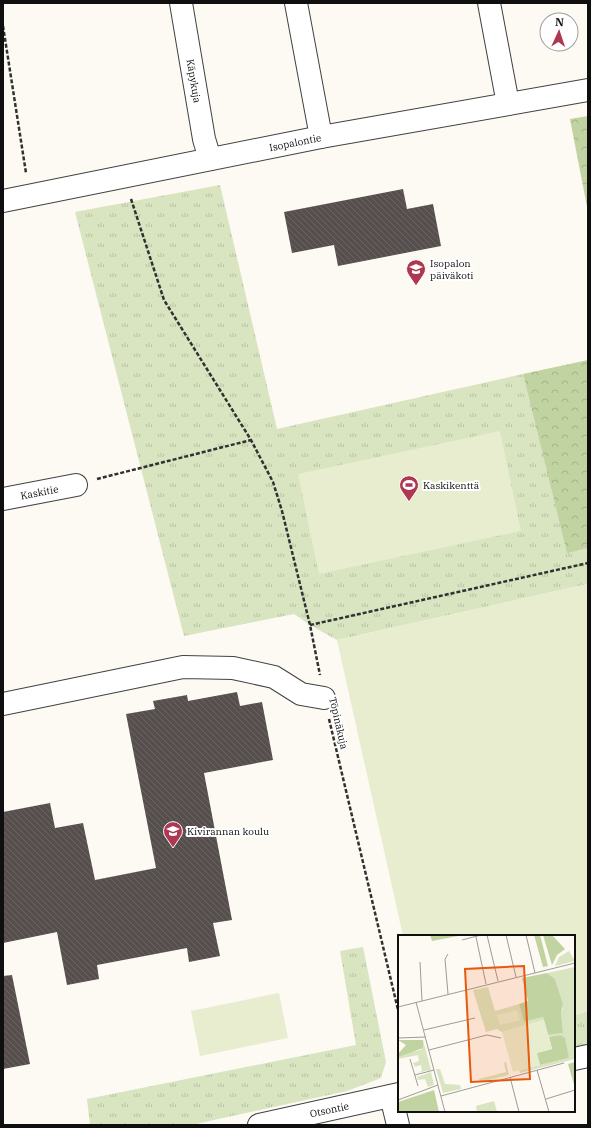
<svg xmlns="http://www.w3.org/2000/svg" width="591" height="1128" font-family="'IBM Plex Serif',serif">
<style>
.grass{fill:url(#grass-tufts)}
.forest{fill:url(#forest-crowns)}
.pitch{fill:#e8edd0}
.building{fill:url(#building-back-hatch)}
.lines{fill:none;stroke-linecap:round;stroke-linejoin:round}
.minor-casing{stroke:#424242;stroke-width:24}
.path{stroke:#313131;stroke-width:2.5;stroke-dasharray:4 2;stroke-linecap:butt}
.minor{stroke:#fff;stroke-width:22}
.labels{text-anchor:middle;stroke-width:4;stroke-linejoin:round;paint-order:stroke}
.street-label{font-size:10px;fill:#0f0f0f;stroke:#fff}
.poi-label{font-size:10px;fill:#0f0f0f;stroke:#fff;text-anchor:start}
.inset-road{fill:none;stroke:#9e9b98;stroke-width:1}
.view{fill:#e8590c;fill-opacity:0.15;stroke:#e8590c;stroke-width:2}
.inset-edge{fill:none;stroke:#0f0f0f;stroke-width:2}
</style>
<defs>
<pattern id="grass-tufts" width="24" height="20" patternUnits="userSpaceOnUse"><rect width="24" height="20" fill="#d9e4c0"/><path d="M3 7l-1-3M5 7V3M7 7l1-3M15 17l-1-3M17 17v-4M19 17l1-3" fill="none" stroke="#b9c2a4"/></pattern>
<pattern id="forest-crowns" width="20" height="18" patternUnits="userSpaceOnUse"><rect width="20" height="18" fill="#c0d3a1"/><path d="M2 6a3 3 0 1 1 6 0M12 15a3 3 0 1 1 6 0" fill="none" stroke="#a4b489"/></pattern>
<pattern id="building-back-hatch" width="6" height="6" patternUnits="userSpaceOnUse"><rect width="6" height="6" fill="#564f4d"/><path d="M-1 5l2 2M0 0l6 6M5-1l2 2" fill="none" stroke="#696462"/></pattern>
</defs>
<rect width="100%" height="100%" fill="#fdf9f3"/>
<!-- grass -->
<g class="grass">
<polygon points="220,185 277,429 523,374 567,552 588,548 588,584 337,640 310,625 294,614 184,636 75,212"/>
<polygon points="363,947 386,1062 381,1078 347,1091 191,1125 90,1125 87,1099 356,1045 340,951"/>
<polygon points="588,1011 588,1044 574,1047 574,1015"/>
</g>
<!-- forest -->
<g class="forest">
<polygon points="588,116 588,212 570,119"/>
<polygon points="588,360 588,548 567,553 523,374"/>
</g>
<!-- pitch -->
<g class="pitch">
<polygon points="500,431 521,531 319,574 298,474"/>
<polygon points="588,584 588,1011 574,1015 574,936 403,936 337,640"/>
<polygon points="279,993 288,1038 200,1056 191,1011"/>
</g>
<!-- building -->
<g class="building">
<polygon points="403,189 407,209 433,204 441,246 338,266 334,245 292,253 284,212"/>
<polygon points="237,692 240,706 262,702 273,760 204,773 232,920 213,923 220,956 189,962 187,948 97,965 99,979 67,985 57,932 3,943 3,812 50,803 55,828 83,823 95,880 156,868 126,714 155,709 153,701 187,695 188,701"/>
<polygon points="12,975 30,1064 3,1069 3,976"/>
</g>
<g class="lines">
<defs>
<g id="minor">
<path id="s1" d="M 181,3 L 204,139 L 210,159"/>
<polyline points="296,3 321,137"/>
<polyline points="489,3 508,104"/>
<path id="s2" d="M 3,201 L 321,137 L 588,90"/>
<path id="s3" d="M 3,499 L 76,485"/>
<polyline points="3,704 183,667 233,668 274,677 301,694 324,698"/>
<polyline points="574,1059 588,1056"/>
<polyline points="391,1096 398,1125"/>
<path id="s4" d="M 259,1125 L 399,1094"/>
</g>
</defs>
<!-- minor casing -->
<use href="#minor" class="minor-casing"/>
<!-- path -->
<g class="path">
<polyline points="3,26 26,173"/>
<polyline points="131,199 164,300 251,440 273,482 282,511 310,625 320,675"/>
<polyline points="97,479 251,440"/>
<polyline points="310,625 588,563"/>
<polyline points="329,719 399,1014"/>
</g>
<!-- minor -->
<use href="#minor" class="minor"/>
</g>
<!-- icons -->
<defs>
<symbol id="school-pin" viewBox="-11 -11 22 30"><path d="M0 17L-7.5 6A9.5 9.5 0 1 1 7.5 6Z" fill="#ae3852" stroke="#fff"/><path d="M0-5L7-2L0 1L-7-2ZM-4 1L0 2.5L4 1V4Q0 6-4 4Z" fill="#fff"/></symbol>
<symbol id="stadium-pin" viewBox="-11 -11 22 30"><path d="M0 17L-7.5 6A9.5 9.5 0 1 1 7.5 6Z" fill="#ae3852" stroke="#fff"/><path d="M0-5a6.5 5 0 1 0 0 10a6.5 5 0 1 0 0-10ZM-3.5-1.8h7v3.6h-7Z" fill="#fff"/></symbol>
</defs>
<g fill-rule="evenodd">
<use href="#school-pin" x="405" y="258" width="22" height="30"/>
<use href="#stadium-pin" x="398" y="474" width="22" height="30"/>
<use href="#school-pin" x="162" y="820" width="22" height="30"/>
</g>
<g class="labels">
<!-- street labels -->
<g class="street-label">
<text dy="4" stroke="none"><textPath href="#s1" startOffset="79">Käpykuja</textPath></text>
<text dy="4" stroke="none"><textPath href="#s2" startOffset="298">Isopalontie</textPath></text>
<text dy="4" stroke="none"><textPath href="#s3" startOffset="37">Kaskitie</textPath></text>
<text transform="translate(339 723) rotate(77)" y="4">Töpinäkuja</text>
<text dy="4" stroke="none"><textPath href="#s4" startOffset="72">Otsontie</textPath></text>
</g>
<!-- poi labels -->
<g class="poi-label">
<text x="430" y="267">Isopalon<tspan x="430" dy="12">päiväkoti</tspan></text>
<text x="423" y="489">Kaskikenttä</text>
<text x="187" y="835">Kivirannan koulu</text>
</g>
</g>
<!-- overview -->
<g transform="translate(398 935)">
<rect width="177" height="177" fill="#fdf9f3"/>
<path d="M 171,16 L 177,26 L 157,31 L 161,22 ZM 177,32 L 177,124 L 122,138 L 121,135 L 171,123 L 162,100 L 151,102 L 150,100 L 165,98 L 163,77 L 165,73 L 157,44 L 149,38 ZM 90,52 L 97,76 L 121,69 L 126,87 L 145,82 L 146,85 L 104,97 L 99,94 L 88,97 L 75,55 ZM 25,105 L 33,135 L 18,138 L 24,136 L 23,130 L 17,132 L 15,128 L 21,126 L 20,120 L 0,124 L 0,119 L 23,115 ZM 108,127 L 111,140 L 82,147 L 81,144 L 108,137 L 106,128 ZM 38,134 L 42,134 L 47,149 L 62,150 L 63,154 L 45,158 ZM 33,137 L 36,150 L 30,152 L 27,144 L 20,145 L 19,142 ZM 96,166 L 99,177 L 79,177 L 78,171 Z" fill="#d9e4c0"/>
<path d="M 32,0 L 60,0 L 60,1 L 34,6 ZM 136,0 L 142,0 L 150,31 L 145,32 ZM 145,0 L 154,0 L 167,14 L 159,20 L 154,30 ZM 149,38 L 157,44 L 165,70 L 163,77 L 165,98 L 150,100 L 145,82 L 126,87 L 121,69 L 130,66 L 124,43 ZM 162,100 L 167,103 L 171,123 L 142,130 L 138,118 L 154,114 L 151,102 ZM 0,105 L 25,105 L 25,113 L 0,122 L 0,119 L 8,110 ZM 177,127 L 177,153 L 170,129 ZM 36,155 L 41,177 L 0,177 L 0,167 Z" fill="#c0d3a1"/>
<path d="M 119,75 L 122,85 L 102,90 L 99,80 ZM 146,85 L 154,114 L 139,118 L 142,130 L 115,137 L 104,97 Z" fill="#e8edd0"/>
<path class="inset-road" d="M 89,0 L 100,46M 108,0 L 118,42M 128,0 L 137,38M 78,2 L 88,49M 64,5 L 83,0M 50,19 L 47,24 L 50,59M 22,27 L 24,66M 18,67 L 47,177M 0,72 L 177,28M 26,95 L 77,83M 0,103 L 28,102M 31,115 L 89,100 L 103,103M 12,124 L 20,151M 139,135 L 151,177M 17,140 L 36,135M 112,142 L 121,177M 43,161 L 166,128M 148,164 L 177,155M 0,165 L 40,150"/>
<path class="view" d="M 126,31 L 132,144 L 73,147 L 67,34 Z"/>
<rect width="177" height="177" class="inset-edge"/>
</g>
<!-- border -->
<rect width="591" height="1128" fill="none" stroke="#0f0f0f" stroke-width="8"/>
<!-- north arrow -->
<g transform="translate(559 32) rotate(3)"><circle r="19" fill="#ffffff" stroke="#9f9f9f"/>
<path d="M0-3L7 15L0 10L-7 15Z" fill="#ae3852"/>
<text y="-6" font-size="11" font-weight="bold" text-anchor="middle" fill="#0f0f0f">N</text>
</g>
</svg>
